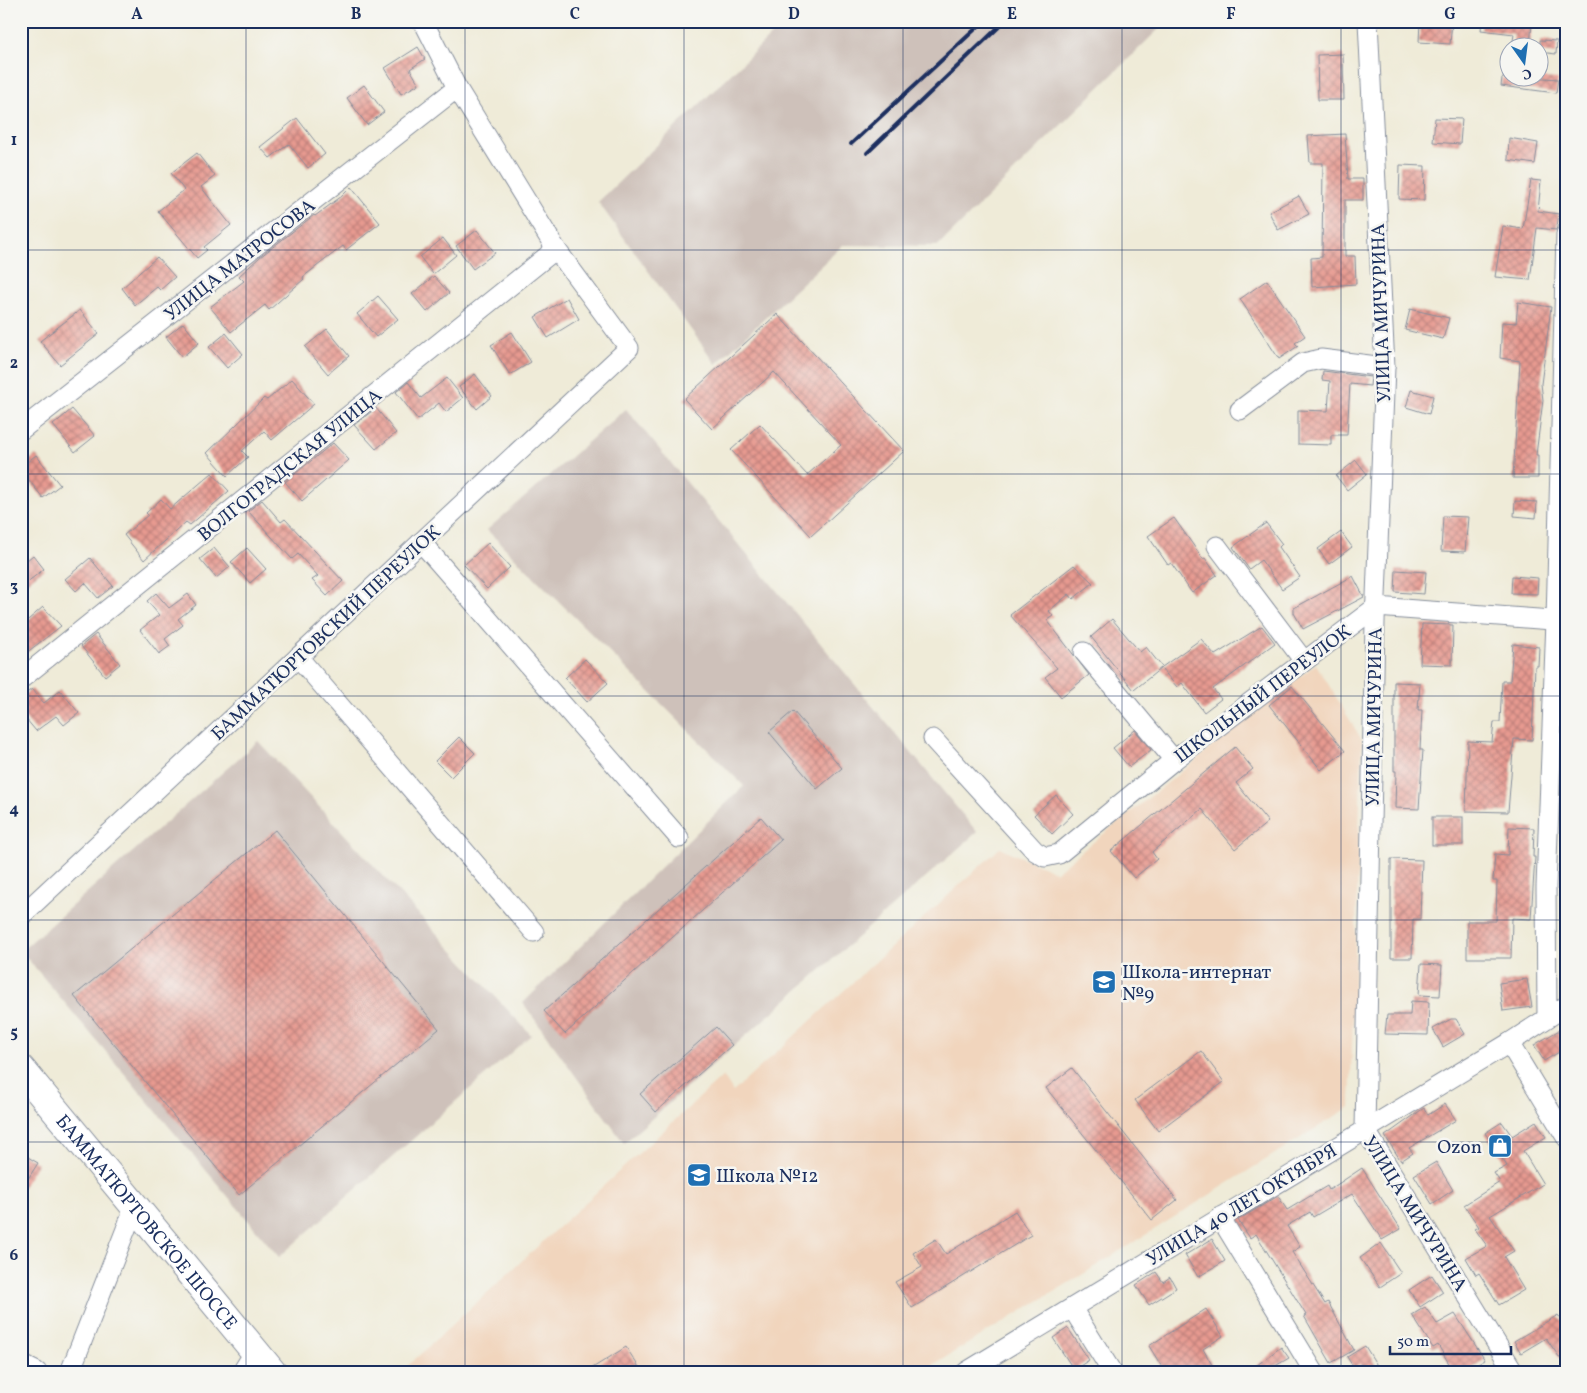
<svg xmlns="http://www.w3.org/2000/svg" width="1587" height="1393" font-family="Vollkorn,serif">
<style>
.built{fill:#f1d5bd}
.industrial{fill:#cec1ba}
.building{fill:url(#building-cross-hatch)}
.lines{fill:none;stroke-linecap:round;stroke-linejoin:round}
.street-casing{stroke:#858d9b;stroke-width:21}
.secondary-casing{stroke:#858d9b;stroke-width:30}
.street{stroke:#fff;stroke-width:19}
.secondary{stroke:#fff;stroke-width:28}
.rail{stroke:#1b2f5e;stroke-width:4}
.grid{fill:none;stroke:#1b2f5e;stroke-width:1;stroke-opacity:0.55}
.labels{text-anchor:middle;stroke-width:5;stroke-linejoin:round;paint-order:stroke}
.street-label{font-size:19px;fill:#1b2f5e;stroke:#f6f6f2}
.poi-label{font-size:19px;fill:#1b2f5e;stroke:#f6f6f2;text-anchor:start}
.neatline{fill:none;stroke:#1b2f5e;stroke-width:2}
.grid-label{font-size:16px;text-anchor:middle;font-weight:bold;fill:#1b2f5e}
</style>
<defs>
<pattern id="building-cross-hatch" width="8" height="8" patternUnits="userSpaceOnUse" patternTransform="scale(1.25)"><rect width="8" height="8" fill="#e79a90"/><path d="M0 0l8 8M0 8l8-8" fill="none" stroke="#ba7e79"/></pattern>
</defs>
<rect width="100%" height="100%" fill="#f6f6f2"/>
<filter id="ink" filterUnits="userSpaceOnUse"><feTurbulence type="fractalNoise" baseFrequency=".02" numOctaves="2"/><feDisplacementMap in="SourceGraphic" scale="10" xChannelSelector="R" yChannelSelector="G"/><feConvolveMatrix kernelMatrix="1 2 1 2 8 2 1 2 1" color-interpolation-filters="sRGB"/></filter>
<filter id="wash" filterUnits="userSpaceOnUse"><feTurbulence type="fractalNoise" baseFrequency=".0096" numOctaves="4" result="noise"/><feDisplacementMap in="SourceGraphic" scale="20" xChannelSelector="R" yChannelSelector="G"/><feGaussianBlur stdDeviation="1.12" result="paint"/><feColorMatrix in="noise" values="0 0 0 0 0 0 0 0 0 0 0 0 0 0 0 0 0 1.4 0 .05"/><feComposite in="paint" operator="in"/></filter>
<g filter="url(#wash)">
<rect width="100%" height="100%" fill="#efebd8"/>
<!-- built -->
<polygon class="built" points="1316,664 1362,740 1350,1107 1080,1276 921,1372 401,1372 723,1076 733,1092 1000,848 1056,872"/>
<!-- industrial -->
<g class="industrial">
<polygon points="786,21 1167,21 938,246 843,245 716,364 598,202"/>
<polygon points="626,409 977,832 624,1143 523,1003 744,786 487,530"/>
<polygon points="258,741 531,1035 279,1257 21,951"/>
</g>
<g id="blocks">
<!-- building -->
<g class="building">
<polygon points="1420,21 1452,21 1450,44 1419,42"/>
<polygon points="1482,21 1532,21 1530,48 1512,48 1514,34 1481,30"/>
<polygon points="1540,40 1557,41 1556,54 1540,52"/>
<polygon points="418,47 425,59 410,69 419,84 401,94 385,68"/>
<polygon points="1343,54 1344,100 1318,100 1317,55"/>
<polygon points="1502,78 1544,78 1558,79 1556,93 1501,86"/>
<polygon points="364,85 384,112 367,125 347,98"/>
<polygon points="297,118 325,154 308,168 289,144 270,158 260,147"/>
<polygon points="1435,118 1462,119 1460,144 1433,142"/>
<polygon points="1345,134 1348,179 1363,179 1363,200 1345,200 1345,256 1355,256 1356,284 1312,287 1311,258 1322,257 1323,163 1310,163 1308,136"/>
<polygon points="1509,138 1538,143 1535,164 1508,160"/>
<polygon points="197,153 215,176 201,187 231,225 204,247 207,250 197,258 158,211 184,190 171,173"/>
<polygon points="1400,165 1425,166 1424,200 1399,199"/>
<polygon points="1531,180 1541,181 1538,211 1559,214 1557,227 1556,230 1537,228 1530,280 1495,277 1503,226 1523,229"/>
<polygon points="351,187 380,223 346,250 343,246 303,277 304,279 269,310 265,305 231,332 210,307 244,281 239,276 260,257 314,215 315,216 342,196"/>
<polygon points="1299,196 1309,214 1278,230 1269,212"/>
<polygon points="477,230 495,253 473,269 456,246"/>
<polygon points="443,238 456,255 433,274 420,257"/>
<polygon points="157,257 175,277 160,290 157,287 135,305 122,288"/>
<polygon points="434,276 449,293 427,312 412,294"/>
<polygon points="1267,280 1305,336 1295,343 1298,346 1279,359 1240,299"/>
<polygon points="378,296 398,319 376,337 357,314"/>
<polygon points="567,298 579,319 548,338 535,317"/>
<polygon points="1518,302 1551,307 1541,384 1543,400 1536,455 1538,455 1538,478 1513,478 1520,361 1500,358 1502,322 1516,323"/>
<polygon points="1410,309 1449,318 1443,339 1405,330"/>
<polygon points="80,310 99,334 60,365 40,341"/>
<polygon points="777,314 904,451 811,536 731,450 760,424 807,475 841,445 774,372 712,429 684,399"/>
<polygon points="183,323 199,343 182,357 166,337"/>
<polygon points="327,329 349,356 328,374 305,347"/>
<polygon points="512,332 531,362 510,375 491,345"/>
<polygon points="226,333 243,354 227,368 209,347"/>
<polygon points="1323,371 1371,377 1370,386 1350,384 1347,435 1331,435 1331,445 1298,444 1298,410 1328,411 1330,381 1322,380"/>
<polygon points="475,374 492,396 477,409 459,387"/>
<polygon points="447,378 463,398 446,412 439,403 418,420 396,392 408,382 421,398"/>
<polygon points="292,379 314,404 272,440 264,431 242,451 248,457 227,476 207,453 264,398 267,400"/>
<polygon points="1411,390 1433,396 1429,414 1406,407"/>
<polygon points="376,408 396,433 376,449 354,425"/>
<polygon points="72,409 95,436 75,452 53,425"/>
<polygon points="333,443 349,460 302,501 285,482"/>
<polygon points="36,455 60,485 43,498 21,470 21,467"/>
<polygon points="1356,460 1367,474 1347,490 1336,476"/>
<polygon points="212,473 229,491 190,525 186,522 144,560 124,535 148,515 146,513 161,499 170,509"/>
<polygon points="262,500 281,522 285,519 343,581 327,596 312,580 318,576 298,554 292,559 248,511"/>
<polygon points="1515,501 1537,502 1536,518 1514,516"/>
<polygon points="1443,516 1468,517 1465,552 1441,551"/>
<polygon points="1174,518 1203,559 1205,558 1217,575 1192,593 1171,563 1168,565 1148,536"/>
<polygon points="1266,523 1282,544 1279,547 1300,577 1282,589 1261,560 1249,569 1233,547"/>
<polygon points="1341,532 1352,547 1329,564 1318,549"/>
<polygon points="488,543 510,567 487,589 464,565"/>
<polygon points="214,548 230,567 216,578 200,559"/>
<polygon points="247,548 266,569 250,583 231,562"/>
<polygon points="33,555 44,569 21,587 21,565"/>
<polygon points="90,558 113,586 98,598 85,583 76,591 65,579"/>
<polygon points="1074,565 1093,583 1073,599 1069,594 1049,611 1053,616 1047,620 1089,675 1061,697 1045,677 1057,668 1010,615"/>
<polygon points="1396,570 1426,572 1424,594 1395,592"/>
<polygon points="1353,576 1364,597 1303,629 1294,613 1294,608"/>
<polygon points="1512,576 1538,578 1537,594 1511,593"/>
<polygon points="156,593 169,608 188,594 196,605 178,619 183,625 165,639 170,646 159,654 140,630 159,615 147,601"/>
<polygon points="43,607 61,626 21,657 21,626"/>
<polygon points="1112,619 1140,652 1146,647 1162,667 1201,639 1215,655 1262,626 1275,643 1213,689 1221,699 1204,712 1182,683 1177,687 1161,668 1134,690 1091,637"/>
<polygon points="1422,624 1453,625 1452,665 1420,664"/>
<polygon points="96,634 120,664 105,676 81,646"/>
<polygon points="1513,644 1539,647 1538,666 1535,666 1532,740 1514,739 1508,812 1466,811 1468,741 1492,742 1494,722 1500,722 1502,681 1510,681"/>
<polygon points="585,659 608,683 587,702 565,678"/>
<polygon points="1394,682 1420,683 1418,710 1422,710 1420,750 1423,750 1419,809 1395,808 1396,771 1394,771"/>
<polygon points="1292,686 1345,751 1321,770 1269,705"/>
<polygon points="32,689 44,703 60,690 79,713 64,725 56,716 36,731 21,713 21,697"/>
<polygon points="793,711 842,768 817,789 769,732"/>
<polygon points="1135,730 1151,750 1129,767 1113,748"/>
<polygon points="459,737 475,753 451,777 435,761"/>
<polygon points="1235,747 1253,769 1236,783 1268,822 1235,849 1202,809 1152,852 1157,859 1134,878 1111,851"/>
<polygon points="1056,795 1073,814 1052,834 1034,815"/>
<polygon points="761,817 781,840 565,1034 544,1011"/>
<rect x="1432" y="817" width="31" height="28"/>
<polygon points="1509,827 1534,828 1533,857 1535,857 1531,919 1512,918 1511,958 1467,958 1467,921 1496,921 1497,881 1493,881 1495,854 1508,855"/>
<polygon points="275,830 439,1029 239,1195 74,996"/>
<polygon points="1391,859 1422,860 1420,919 1413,919 1412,958 1391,958"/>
<polygon points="1421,964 1442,965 1440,996 1419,995"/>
<polygon points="1527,979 1532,1007 1503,1011 1499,983"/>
<polygon points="1411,1001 1429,1002 1428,1035 1385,1034 1387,1015 1410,1015"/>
<polygon points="1451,1019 1456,1019 1465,1034 1443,1047 1433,1029"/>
<polygon points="1566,1026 1566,1048 1544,1061 1534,1045"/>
<polygon points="716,1027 732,1045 656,1112 640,1094"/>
<polygon points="1201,1051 1224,1082 1158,1131 1135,1100"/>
<polygon points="1072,1068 1177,1200 1152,1220 1046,1088"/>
<polygon points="1445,1104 1456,1120 1409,1148 1413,1153 1401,1161 1385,1136 1424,1108 1428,1115"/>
<polygon points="1536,1121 1546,1137 1523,1151 1543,1184 1490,1216 1514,1251 1504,1257 1524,1290 1499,1305 1479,1273 1476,1275 1466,1258 1487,1246 1475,1229 1479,1227 1464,1205 1500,1182 1494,1173 1507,1166 1485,1133 1502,1122 1512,1136"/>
<polygon points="21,1153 38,1163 21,1190"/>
<polygon points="1436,1162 1453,1190 1432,1204 1414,1175"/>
<polygon points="1362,1168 1401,1229 1382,1240 1352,1194 1313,1217 1310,1212 1287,1226 1300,1247 1292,1252 1325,1304 1328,1302 1354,1350 1331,1363 1304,1316 1306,1315 1256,1234 1250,1238 1238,1220 1278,1196 1287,1210 1327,1186 1329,1190"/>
<polygon points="1015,1211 1031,1235 912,1308 895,1282 922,1267 913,1253 936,1239 946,1254"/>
<polygon points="1212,1239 1225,1261 1198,1277 1185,1255"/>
<polygon points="1381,1243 1401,1273 1380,1287 1360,1258"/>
<polygon points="1156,1272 1163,1282 1170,1277 1176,1288 1149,1305 1136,1285"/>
<polygon points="1432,1275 1443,1292 1420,1307 1409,1290"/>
<polygon points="1425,1307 1437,1324 1455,1314 1485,1360 1465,1372 1454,1372 1438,1345 1433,1348 1412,1315"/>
<polygon points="1206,1309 1223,1336 1203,1349 1216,1372 1165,1372 1149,1346"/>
<polygon points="1558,1315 1566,1327 1566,1367 1546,1338 1521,1353 1514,1341"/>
<polygon points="1068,1328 1089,1360 1074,1370 1053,1338"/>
<polygon points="1365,1346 1381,1372 1366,1372 1361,1364 1354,1368 1347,1357"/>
<polygon points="626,1347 642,1372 586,1372"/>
<polygon points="1281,1347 1289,1358 1265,1372 1248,1372"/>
</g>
</g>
</g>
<g filter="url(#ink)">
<use href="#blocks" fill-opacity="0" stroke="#858d9b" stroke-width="1"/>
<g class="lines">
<defs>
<g id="street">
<polyline points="1368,21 1385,367 1375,622 1365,1129 1514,1372"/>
<polyline points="1240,410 1303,363 1321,359 1385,367"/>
<polyline points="21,430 457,88"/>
<polyline points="421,542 679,838"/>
<polyline points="1217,546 1304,661"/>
<polyline points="1084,652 1174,760"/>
<polyline points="298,657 534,932"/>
<polyline points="21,679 556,249"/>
<polyline points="933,739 1035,851 1045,857 1059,854 1174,760 1376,607 1566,621"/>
<polyline points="21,916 629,348 556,249 457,88 423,21"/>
<polyline points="1547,1017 1546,887 1556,620 1566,234"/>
<polyline points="1509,1043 1566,1137"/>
<polyline points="1220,1217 1314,1372"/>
<polyline points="1072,1308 1112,1372"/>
<polyline points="21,1364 37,1372"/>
<polyline points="70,1372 135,1206"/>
<polyline points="242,1372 255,1351"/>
<polyline points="966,1372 1509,1043 1566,1006"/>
</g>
<g id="secondary">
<path id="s1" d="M 21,1069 L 272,1372"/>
</g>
</defs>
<!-- street casing -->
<use href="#street" class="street-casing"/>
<!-- secondary casing -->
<use href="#secondary" class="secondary-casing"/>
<!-- street -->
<use href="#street" class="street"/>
<!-- secondary -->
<use href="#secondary" class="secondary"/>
<!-- rail -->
<g class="rail">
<polyline points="851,144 984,21"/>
<polyline points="867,153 1005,21"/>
</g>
</g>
</g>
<!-- grid -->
<path class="grid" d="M 246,21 L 246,1372M 465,21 L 465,1372M 684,21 L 684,1372M 903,21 L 903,1372M 1122,21 L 1122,1372M 1341,21 L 1341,1372M 21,250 L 1566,250M 21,474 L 1566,474M 21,696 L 1566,696M 21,920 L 1566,920M 21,1142 L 1566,1142"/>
<!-- icons -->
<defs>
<symbol id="school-square" viewBox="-11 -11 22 22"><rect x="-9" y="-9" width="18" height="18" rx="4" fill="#1f6fb2" stroke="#f6f6f2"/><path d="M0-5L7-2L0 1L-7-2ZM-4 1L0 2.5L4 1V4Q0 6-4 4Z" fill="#fff"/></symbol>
<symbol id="shop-square" viewBox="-11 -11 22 22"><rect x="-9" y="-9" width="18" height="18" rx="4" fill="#1f6fb2" stroke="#f6f6f2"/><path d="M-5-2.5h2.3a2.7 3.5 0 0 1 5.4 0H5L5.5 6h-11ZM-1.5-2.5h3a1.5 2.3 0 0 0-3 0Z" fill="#fff"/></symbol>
</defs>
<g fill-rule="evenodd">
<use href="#school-square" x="1090" y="968" width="28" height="28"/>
<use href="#shop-square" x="1486" y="1132" width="28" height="28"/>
<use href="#school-square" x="685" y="1161" width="28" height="28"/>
</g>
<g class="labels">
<!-- street labels -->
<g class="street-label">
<text transform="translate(239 259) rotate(-38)" y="7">УЛИЦА МАТРОСОВА</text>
<text transform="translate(1380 313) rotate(-92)" y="7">УЛИЦА МИЧУРИНА</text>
<text transform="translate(289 464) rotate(-39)" y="7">ВОЛГОГРАДСКАЯ УЛИЦА</text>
<text transform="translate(325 632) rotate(-43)" y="7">БАММАТЮРТОВСКИЙ ПЕРЕУЛОК</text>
<text transform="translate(1262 693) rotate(-37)" y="7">ШКОЛЬНЫЙ ПЕРЕУЛОК</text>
<text transform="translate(1373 717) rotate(-89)" y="7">УЛИЦА МИЧУРИНА</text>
<text transform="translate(1241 1204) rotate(-31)" y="7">УЛИЦА 40 ЛЕТ ОКТЯБРЯ</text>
<text transform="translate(1416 1213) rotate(58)" y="7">УЛИЦА МИЧУРИНА</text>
<text dy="7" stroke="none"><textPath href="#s1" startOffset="198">БАММАТЮРТОВСКОЕ ШОССЕ</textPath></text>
</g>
<!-- poi labels -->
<g class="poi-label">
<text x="1122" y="978">Школа-интернат<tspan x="1122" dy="22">№9</tspan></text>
<text x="1482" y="1153" text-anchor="end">Ozon</text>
<text x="716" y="1182">Школа №12</text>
</g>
</g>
<!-- margin -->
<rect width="1587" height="1393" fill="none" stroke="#f6f6f2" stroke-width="55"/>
<!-- north arrow -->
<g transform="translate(1524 62) rotate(166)"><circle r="24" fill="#f6f6f2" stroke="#9ea6b7"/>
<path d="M0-4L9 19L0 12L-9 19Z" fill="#1f6fb2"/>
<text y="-8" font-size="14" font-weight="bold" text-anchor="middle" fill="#1b2f5e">С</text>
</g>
<!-- scale -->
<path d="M1390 1346v8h121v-8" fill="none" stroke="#1b2f5e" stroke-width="2.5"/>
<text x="1397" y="1346" font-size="15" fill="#1b2f5e" stroke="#f6f6f2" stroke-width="4" paint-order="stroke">50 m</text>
<rect x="28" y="28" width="1532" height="1338" class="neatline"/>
<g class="grid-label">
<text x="137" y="19">A</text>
<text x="356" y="19">B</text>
<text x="575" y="19">C</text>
<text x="794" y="19">D</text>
<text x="1012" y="19">E</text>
<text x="1231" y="19">F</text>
<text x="1450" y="19">G</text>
<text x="14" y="145">1</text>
<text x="14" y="368">2</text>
<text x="14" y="591">3</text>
<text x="14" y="814">4</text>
<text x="14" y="1037">5</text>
<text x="14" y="1260">6</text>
</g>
</svg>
